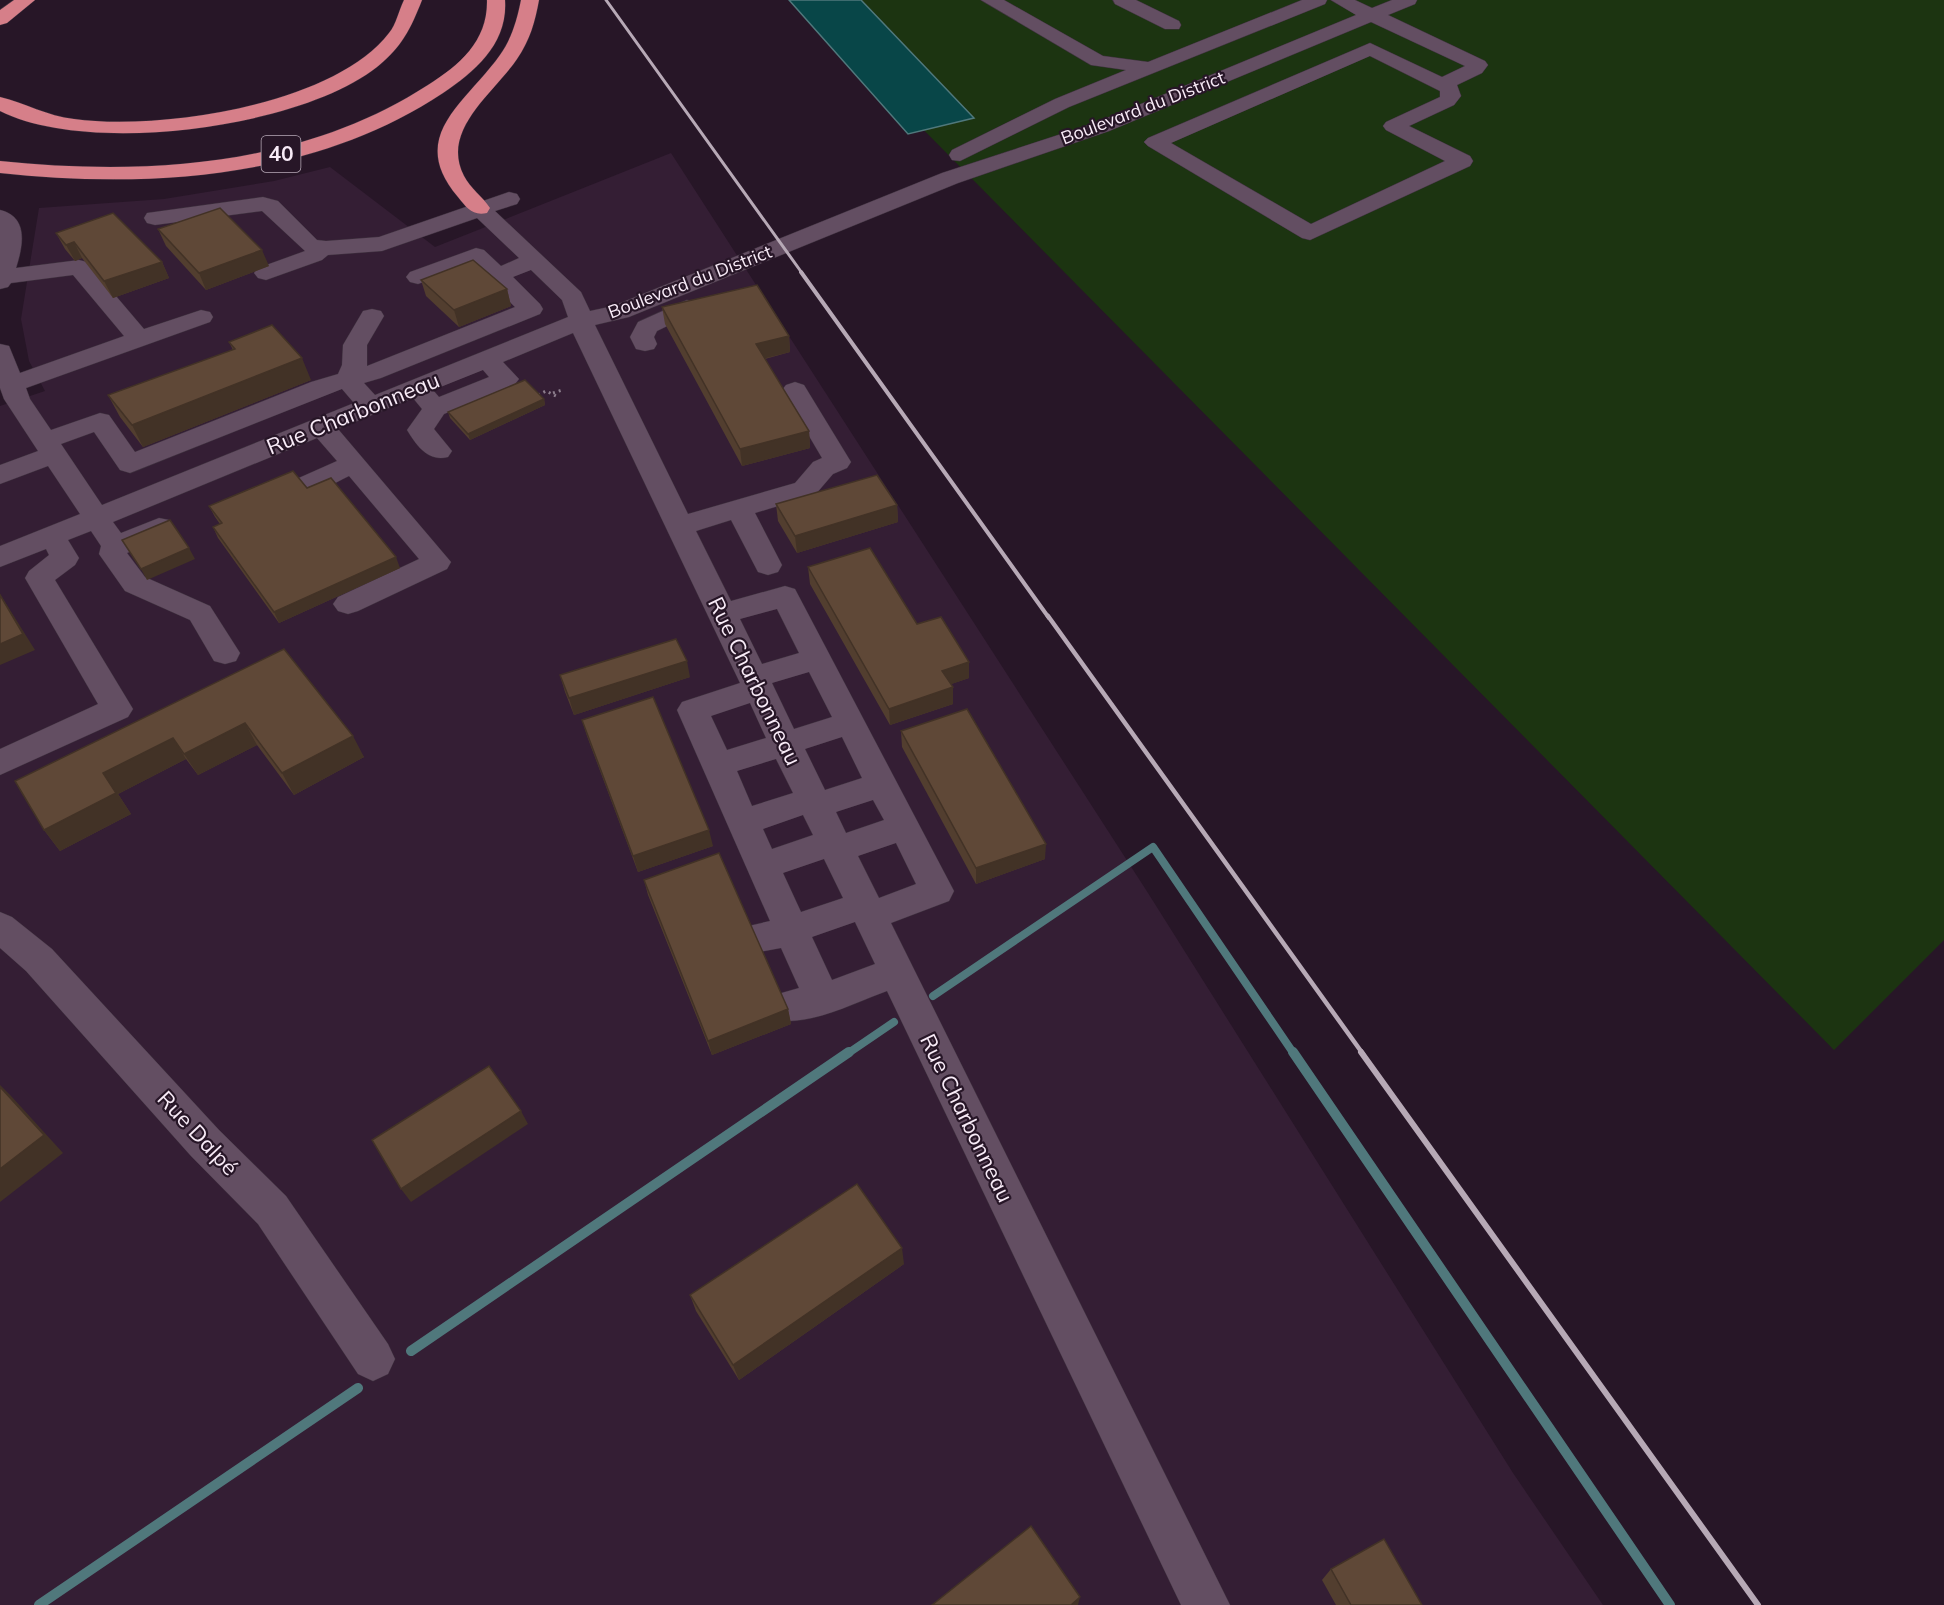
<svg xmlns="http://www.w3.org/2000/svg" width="1944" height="1605" font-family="Mulish,sans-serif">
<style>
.built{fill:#341e34}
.green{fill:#1c3411}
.water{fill:#084648;stroke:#50787c;stroke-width:1.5}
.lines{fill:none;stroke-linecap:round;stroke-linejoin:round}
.stream-far1{stroke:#50787c;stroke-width:8}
.stream{stroke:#50787c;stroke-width:10}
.minor-casing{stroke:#3e313e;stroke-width:1}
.highway-casing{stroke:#3e313e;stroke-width:1}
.path{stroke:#8c7d8c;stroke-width:3;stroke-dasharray:2 4;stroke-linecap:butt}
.minor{fill:#634e62;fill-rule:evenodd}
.highway{fill:#d67f89;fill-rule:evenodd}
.rail-far3{stroke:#b7a9b6;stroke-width:3}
.rail-far2{stroke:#b7a9b6;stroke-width:4}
.rail-far1{stroke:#b7a9b6;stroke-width:4.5}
.rail{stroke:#b7a9b6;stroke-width:6}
.wall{fill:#523e2f}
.shaded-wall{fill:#423226}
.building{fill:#5f4837;stroke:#423226;stroke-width:1.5}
.labels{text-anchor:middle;stroke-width:4.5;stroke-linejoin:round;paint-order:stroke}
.far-street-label{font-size:18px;fill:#f8ebf7;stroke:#271627}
.shield{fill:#271627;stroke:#b9abb9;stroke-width:1.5}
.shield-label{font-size:21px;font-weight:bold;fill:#f8ebf7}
.street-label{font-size:22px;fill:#f8ebf7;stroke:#271627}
</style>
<rect width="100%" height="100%" fill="#271627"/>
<!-- built -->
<polygon class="built" points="671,153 1148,893 1513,1473 1603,1605 0,1605 0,406 45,391 29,361 21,319 39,208 164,199 274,181 330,167 435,247"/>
<!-- green -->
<polygon class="green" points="795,0 1944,0 1944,940 1834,1050"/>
<!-- water -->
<polygon class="water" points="789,0 861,0 974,118 908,134"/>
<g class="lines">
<!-- stream-far1 -->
<g class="stream-far1">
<polyline points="933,996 1153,847 1294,1054"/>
<polyline points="847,1054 894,1022"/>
</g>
<!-- stream -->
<g class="stream">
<polyline points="1293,1052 1670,1605"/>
<polyline points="411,1351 849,1052"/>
<polyline points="39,1605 358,1388"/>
</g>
<defs>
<g id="minor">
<polygon points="981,0 1004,0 1103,56 1148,62 1302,0 1327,0 1325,4 1069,107 960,161 952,160 949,155 952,150 1055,99 1126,70 1091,65"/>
<polygon points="1113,0 1136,0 1179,21 1181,25 1179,29 1165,29 1115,4"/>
<path d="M 1331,0 L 1355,0 L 1372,8 L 1392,0 L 1417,0 L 1415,4 L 1388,15 L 1485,61 L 1488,65 L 1482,73 L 1457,85 L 1461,96 L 1454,105 L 1409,126 L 1470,156 L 1473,161 L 1470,166 L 1310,240 L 1302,238 L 1148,146 L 1144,142 L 1148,138 L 1370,43 L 1442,77 L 1465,66 L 1371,22 L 1109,131 L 958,183 L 629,317 L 595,325 L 688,514 L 795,483 L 813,462 L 822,458 L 782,390 L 786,385 L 795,382 L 804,385 L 851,462 L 847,468 L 833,474 L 815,495 L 755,513 L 782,565 L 778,572 L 768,575 L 758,572 L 731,520 L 696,531 L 731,601 L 785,586 L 795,589 L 954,891 L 949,901 L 891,923 L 1230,1605 L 1181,1605 L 887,991 C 856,1002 803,1030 771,1018 L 766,1007 L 771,996 L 799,988 L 781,948 L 753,953 L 740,948 L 735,938 L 740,928 L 770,921 L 677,710 L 682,702 L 740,683 L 573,333 L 503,362 L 519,379 L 515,384 L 444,414 L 434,429 L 452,451 L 448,457 C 428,462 417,446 407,430 L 422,409 L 413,398 L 338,429 L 451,562 L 447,569 L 358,611 L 348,614 L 338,611 L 333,604 L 338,597 L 419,559 L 349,476 C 332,484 312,498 292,493 L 288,487 L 292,481 L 337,461 L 317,438 L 113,522 L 121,533 L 159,518 L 169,520 L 173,527 L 169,534 L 127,553 L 145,577 L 210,606 L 240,653 L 236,661 L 225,664 L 214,661 L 190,620 L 125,591 L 99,554 L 101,546 L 91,531 L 68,540 L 79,558 L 75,565 L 55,580 L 133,709 L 128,717 L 0,775 L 0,749 L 98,704 L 25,578 L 29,571 L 49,555 L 46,549 L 0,567 L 0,546 L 80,514 L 48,466 L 0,484 L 0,465 L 38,451 L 4,399 L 0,388 L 0,344 L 9,346 L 20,373 L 124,336 L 73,275 L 11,283 L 8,287 L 0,289 L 0,210 C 29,217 23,246 16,268 L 79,260 L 87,262 L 144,329 L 201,310 L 210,312 L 213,317 L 210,322 L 26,388 L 30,399 L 51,430 L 100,413 L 109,415 L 135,452 L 311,382 L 338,374 L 342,365 L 343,345 L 363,311 L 372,309 L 381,311 L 384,316 L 367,345 L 367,366 L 515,307 L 472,264 L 418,284 L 410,282 L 406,277 L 410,272 L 476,248 L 484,250 L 501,266 L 519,258 L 477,218 L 382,251 L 328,255 L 322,260 L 266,280 L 258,278 L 254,273 L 258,268 L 305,251 L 262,211 L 155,225 L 147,223 L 144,218 L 147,213 L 263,197 L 278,201 L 317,240 L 326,241 L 379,237 L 509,192 L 517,194 L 520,199 L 517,204 L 495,211 L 581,292 L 590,311 L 613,306 L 942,173 L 1095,123 L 1356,15 ZM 1370,56 L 1440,91 L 1440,97 L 1386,122 L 1383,126 L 1386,130 L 1445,161 L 1311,224 L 1171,143 ZM 531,270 L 562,300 L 568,317 L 375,395 L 364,383 L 381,378 L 540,314 L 543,309 L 540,304 L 513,277 ZM 483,370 L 489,377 L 439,397 L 433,390 ZM 342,389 L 354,403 L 102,505 L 61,444 L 94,432 L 120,470 L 130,473 ZM 777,609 L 799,653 L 762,664 L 740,619 ZM 809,672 L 832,717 L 794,729 L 772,683 ZM 750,703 L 766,738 L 727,750 L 711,716 ZM 842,737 L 862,778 L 825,790 L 805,749 ZM 776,759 L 793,793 L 752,806 L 737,771 ZM 873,800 L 884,820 L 846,833 L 836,812 ZM 803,815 L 813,835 L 772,849 L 763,829 ZM 896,843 L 916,884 L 879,898 L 858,856 ZM 824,859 L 843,898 L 801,912 L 783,873 ZM 855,922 L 875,964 L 832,980 L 812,937 Z"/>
<polygon points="687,300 696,302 699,307 696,312 657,331 654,337 657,344 654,349 645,351 636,349 630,337 638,322"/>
<polygon points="0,912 12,917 52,949 219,1130 286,1196 388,1344 395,1359 388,1374 373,1381 358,1374 258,1224 191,1156 26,971 0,948"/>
</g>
<g id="highway">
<polygon points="14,0 35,0 7,23 0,25 0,10"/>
<path d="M 404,0 L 422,0 C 411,28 402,47 377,67 C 300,128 89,156 0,111 L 0,97 C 25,103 47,116 74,119 C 159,131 334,105 389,33 C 396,25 399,10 404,0 Z"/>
<path d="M 487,0 L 505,0 C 508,43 476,71 443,93 C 313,179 151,189 0,173 L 0,161 C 146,176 301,167 428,85 C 460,65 488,41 487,0 Z"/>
<path d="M 521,0 L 539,0 C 535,22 530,40 517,59 C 494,93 440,130 464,176 C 470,188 483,197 490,208 L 487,213 C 472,216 467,208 458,197 C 406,136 466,103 500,55 C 512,38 517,20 521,0 Z"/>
</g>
</defs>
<!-- minor casing -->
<use href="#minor" class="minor-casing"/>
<!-- highway casing -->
<use href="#highway" class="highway-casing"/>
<!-- path -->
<g class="path">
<polyline points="553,393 562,390"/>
<polyline points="538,395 546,391 556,396"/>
</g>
<!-- minor -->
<use href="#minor" class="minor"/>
<!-- highway -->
<use href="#highway" class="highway"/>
<!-- rail-far3 -->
<polyline class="rail-far3" points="606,0 802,273"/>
<!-- rail-far2 -->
<polyline class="rail-far2" points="801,272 1049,618"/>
<!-- rail-far1 -->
<polyline class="rail-far1" points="1048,616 1363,1054"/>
<!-- rail -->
<polyline class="rail" points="1361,1052 1758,1605"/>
</g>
<!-- wall -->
<g class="wall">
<polygon points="158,229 269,266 206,290 166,246"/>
<polygon points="56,233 162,262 169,278 113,298 82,258 75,261 65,249"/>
<polygon points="421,280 507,289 511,306 459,327 426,296"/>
<polygon points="662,307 789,336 790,352 765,359 809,431 810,448 742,466 665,324"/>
<polygon points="229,342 311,380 143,447 120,417 108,395 233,350"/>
<polygon points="544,399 545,405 470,440 450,418 448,412"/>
<polygon points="307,488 400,568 279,623 218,538 213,527 220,524 215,517 209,506"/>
<polygon points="776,504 897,505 898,522 797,553 778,521"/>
<polygon points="808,567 917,624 969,662 969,678 951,684 953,687 953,704 890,725 810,584"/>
<polygon points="284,649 364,757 294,795 257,745 198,775 186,759 118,794 131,814 60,851 44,830"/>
<polygon points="560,675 690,677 574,715 565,692"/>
<polygon points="582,720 713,846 638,872 587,736"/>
<polygon points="901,731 1045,859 976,884 902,747"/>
<polygon points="644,880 788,1009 791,1024 712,1055 648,895"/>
<polygon points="904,1264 739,1380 696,1311 690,1295"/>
<polygon points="1331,1569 1422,1605 1336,1605 1322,1580"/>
</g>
<!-- shaded-wall -->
<g class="shaded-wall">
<polygon points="74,242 82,258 75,261 66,245"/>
<polygon points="262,250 269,266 206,290 199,273"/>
<polygon points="162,262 169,278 113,298 104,281"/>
<polygon points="507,289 511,306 459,327 454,310"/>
<polygon points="789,336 790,352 758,360 756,344"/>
<polygon points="302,358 311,380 143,447 132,425"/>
<polygon points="544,399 545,405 470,440 468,434"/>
<polygon points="809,431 810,448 742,466 740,449"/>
<polygon points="897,505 898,522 797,553 795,536"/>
<polygon points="189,548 195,559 147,580 141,569"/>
<polygon points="396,557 400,568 279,623 274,612"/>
<polygon points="0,594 35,650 0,665"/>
<polygon points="687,661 690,677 574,715 569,698"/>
<polygon points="969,662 969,678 943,687 942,671"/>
<polygon points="953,687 953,704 890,725 889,709"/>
<polygon points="245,723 257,745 198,775 184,754"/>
<polygon points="353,736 364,757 294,795 282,773"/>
<polygon points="173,738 186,759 118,794 131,814 60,851 44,830 103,773"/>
<polygon points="709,830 713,846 638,872 633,856"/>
<polygon points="1046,844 1045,859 976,884 976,868"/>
<polygon points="788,1009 791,1024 712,1055 708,1041"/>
<polygon points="0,1085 11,1096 63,1153 0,1202"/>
<polygon points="521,1111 528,1124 411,1202 401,1189"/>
<polygon points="902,1248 904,1264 739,1380 733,1365"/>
<polygon points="1080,1597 1078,1605 1071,1605"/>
</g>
<!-- building -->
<g class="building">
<polygon points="220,208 262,250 199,273 158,229"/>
<polygon points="113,213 162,262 104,281 74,242 66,245 56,233"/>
<polygon points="473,260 507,289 454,310 421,280"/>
<polygon points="757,285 789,336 756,344 809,431 740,449 662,307"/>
<polygon points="272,325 302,358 132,425 108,395 235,349 229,342"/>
<polygon points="525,380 544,399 468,434 448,412"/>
<polygon points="293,471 307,488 331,478 396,557 274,612 213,527 222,523 209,506"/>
<polygon points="877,475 897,505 795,536 776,504"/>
<polygon points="170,520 189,548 141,569 122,540"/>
<polygon points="870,548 917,624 941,617 969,662 942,671 953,687 889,709 808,567"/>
<polygon points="0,595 23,634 0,644"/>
<polygon points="676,639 687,661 569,698 560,675"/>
<polygon points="284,649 353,736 282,773 245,723 184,754 173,738 103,773 116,793 44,830 15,781"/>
<polygon points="653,697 709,830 633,856 582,720"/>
<polygon points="967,709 1046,844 976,868 901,731"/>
<polygon points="719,853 788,1009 708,1041 644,880"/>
<polygon points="489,1066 521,1111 401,1189 372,1140"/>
<polygon points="0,1087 44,1135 0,1169"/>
<polygon points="857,1184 902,1248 733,1365 690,1295"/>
<polygon points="1031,1526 1080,1597 1071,1605 932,1605"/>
<polygon points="1384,1539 1422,1605 1351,1605 1331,1569"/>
</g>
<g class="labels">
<!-- far-street labels -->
<g class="far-street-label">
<text transform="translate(1143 108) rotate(-21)" y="6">Boulevard du District</text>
<text transform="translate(690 282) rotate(-21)" y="6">Boulevard du District</text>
</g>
<!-- shield labels -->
<rect class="shield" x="261.5" y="136" width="39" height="36" rx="4.5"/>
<g class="shield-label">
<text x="281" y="161">40</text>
</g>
<!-- street labels -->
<g class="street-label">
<text transform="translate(353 413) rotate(-22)" y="8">Rue Charbonneau</text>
<text transform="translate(755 681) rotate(64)" y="8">Rue Charbonneau</text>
<text transform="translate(967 1118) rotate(64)" y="8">Rue Charbonneau</text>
<text transform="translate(198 1133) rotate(47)" y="8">Rue Dalpé</text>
</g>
</g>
</svg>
